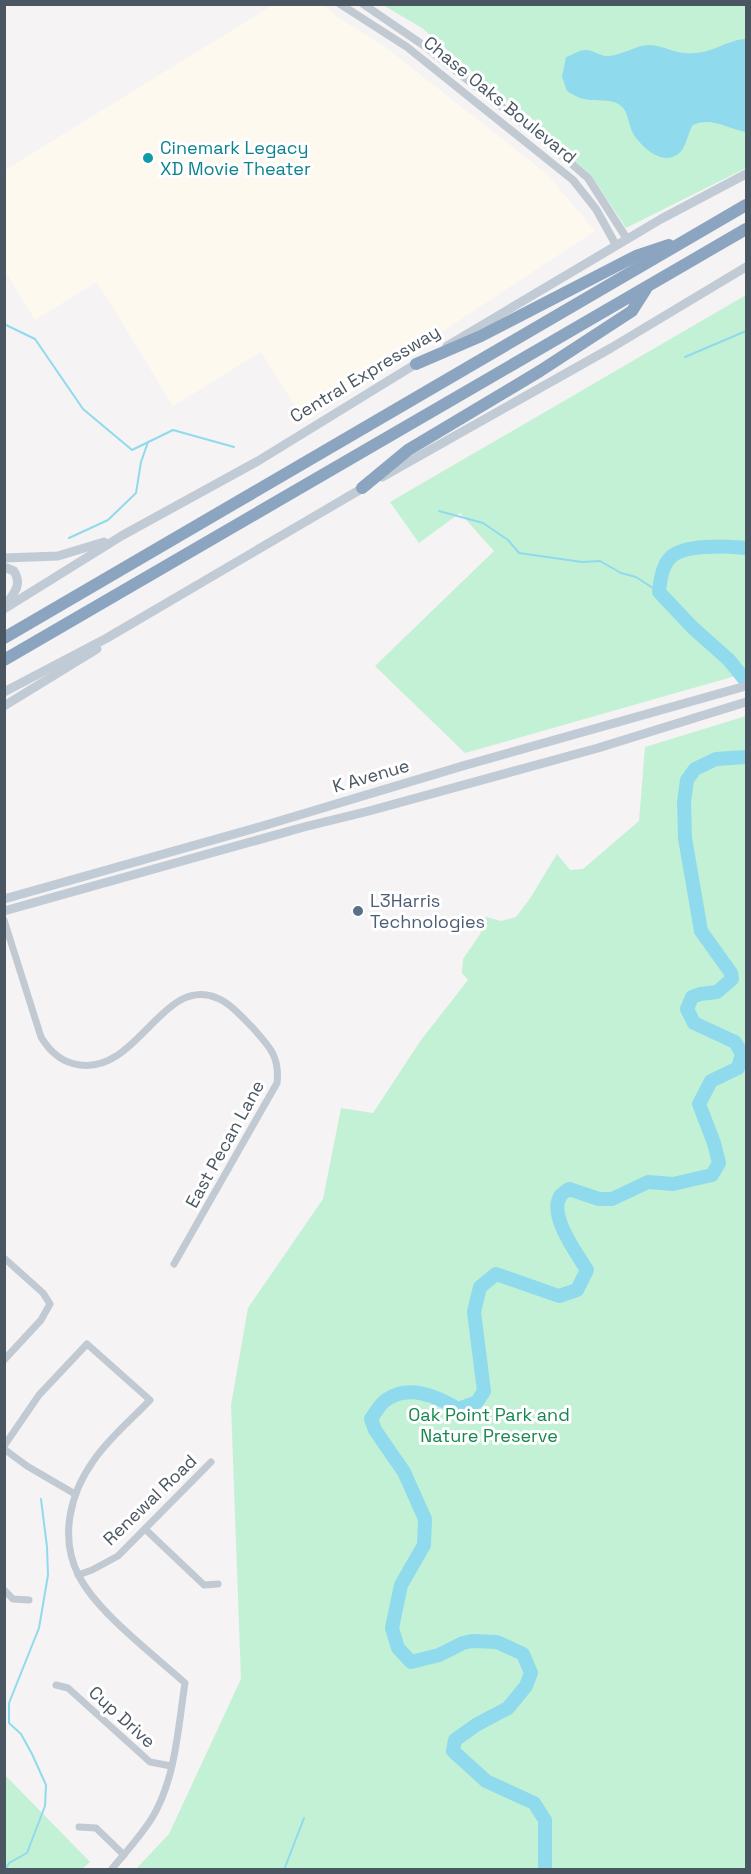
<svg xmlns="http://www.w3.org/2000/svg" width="751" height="1874" font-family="'Space Grotesk',sans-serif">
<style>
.commercial{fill:#fdf9ef}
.green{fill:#c3f1d5}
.water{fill:#90daee}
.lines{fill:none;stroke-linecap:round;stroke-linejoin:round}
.stream{stroke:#90daee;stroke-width:2}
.river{stroke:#90daee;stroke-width:14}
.minor{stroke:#c1cad2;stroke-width:7}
.tertiary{stroke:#c1cad2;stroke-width:8}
.secondary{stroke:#c1cbd6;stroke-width:9}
.motorway{stroke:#8ba5c1;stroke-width:12}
.culture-dot{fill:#0f9aa8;stroke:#fff;stroke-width:2}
.service-dot{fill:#5c6f8a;stroke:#fff;stroke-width:2}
.labels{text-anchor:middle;stroke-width:6;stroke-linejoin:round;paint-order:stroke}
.street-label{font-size:18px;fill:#4a5661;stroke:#fff}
.culture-label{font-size:18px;fill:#0d838f;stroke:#fff;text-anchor:start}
.service-label{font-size:18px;fill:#4e5e75;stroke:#fff;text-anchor:start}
.park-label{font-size:18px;fill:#17864f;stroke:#fff}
</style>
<rect width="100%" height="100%" fill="#f5f3f3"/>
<!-- commercial -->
<polygon class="commercial" points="273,5 324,5 336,16 385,47 547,174 595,231 305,422 261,352 173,406 97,282 35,320 5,271 5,170"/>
<!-- green -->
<g class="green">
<polygon points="383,5 746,5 746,168 626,228 591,175 422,28"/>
<polygon points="746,295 746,673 465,753 375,666 494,551 460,513 419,543 390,502"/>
<polygon points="746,716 746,1869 136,1869 169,1834 241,1679 231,1405 248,1308 323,1199 341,1108 373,1113 421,1040 468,980 462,973 463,959 481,933 475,918 486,917 501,921 516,917 529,900 557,854 570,870 583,869 639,821 645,747"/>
<polygon points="5,1775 90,1862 82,1869 5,1869"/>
</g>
<!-- water -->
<path class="water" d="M 746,39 L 746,132 C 729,129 710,116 693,125 C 688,132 687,143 682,150 C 667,169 644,150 634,135 C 628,126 629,111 620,105 C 610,98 595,102 584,99 C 578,98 572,94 567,91 L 562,77 L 566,57 C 572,55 581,49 587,50 C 595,51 602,57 609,56 C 623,55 636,45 649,45 C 667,46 675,55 694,53 C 715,52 727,40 746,39 Z"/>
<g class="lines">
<!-- stream -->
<g class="stream">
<polyline points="4,324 35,339 83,409 132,450 173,430 234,447"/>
<polyline points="685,357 746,331"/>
<polyline points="439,511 483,523 508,540 519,553 582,562 600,561 621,573 636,577 659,592"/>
<polyline points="69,538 108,520 136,493 141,462 148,442"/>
<polyline points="743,677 746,675"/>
<polyline points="5,1870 9,1863 27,1853 45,1806 46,1785 32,1754 21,1734 9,1723 9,1703 39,1628 48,1575 47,1547 41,1499"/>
<polyline points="284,1870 304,1818"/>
</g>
<!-- river -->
<g class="river">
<path d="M 746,548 C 732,546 719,546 705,547 C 671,549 662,558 659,592 L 693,628 L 729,660 L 746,681"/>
<path d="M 545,1870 L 545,1820 L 534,1803 L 486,1781 L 453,1751 L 455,1740 L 476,1725 L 508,1708 L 526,1686 L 531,1673 L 523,1654 L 497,1642 L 472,1641 L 463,1643 L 439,1655 L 411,1662 L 398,1648 L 392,1628 L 401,1585 L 424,1545 L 425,1519 L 404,1472 L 375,1430 L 371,1419 C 375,1413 380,1404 386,1400 C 409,1384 436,1396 458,1409 L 477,1402 L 484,1391 L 474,1312 L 480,1287 L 496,1274 L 559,1296 L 577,1290 L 587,1270 C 577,1254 547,1214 561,1195 C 563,1193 566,1191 569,1189 L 599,1199 L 612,1199 L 648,1182 L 673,1184 L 712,1175 L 719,1163 L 714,1143 L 699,1104 L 711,1081 L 738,1068 L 742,1054 L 735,1042 L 694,1023 L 687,1009 L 692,997 L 700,994 L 717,992 L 732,979 L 731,973 L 701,931 L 685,838 L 684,802 L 687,780 L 695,769 L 716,759 L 746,757"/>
</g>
<!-- minor -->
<g class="minor">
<path d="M 4,920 L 41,1037 C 50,1052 63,1063 80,1065 C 138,1073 163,975 217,998 C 230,1003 242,1017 252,1027 C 269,1046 280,1056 277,1083 L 174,1264"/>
<polyline points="4,1258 43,1293 50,1304 41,1320 4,1360"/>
<path d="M 4,1446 L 39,1395 L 87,1344 L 150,1400 C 132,1419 108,1439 94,1460 C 70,1493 59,1538 79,1576 C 97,1612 154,1655 185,1683 C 178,1727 176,1778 152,1818 C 140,1837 125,1853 111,1870"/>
<polyline points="4,1449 27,1466 75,1494"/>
<polyline points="145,1529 204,1585 218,1584"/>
<polyline points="78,1575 92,1570 118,1556 211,1462"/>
<polyline points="4,1590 13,1599 29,1600"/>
<polyline points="56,1685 68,1688 150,1762 171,1766"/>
<polyline points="79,1827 96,1828 124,1855"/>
</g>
<!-- tertiary -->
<g class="tertiary">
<polyline points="340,4 407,47 573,180 596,209 616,245"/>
<polyline points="363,4 426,47 550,145 588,178 627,239"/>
</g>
<!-- secondary -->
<g class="secondary">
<polyline points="447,346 661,219 746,174"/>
<polyline points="382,477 611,348 746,267"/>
<polyline points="4,558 58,556 104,542"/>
<path d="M 4,567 L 14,571 C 23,586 13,594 4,607"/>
<polyline points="4,609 123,535 258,461 419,362"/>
<polyline points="4,692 107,638 368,485"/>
<polyline points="4,706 97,649"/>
<polyline points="4,899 266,825 466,765 746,686"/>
<polyline points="4,911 304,827 369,811 598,748 746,702"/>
</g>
<!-- motorway -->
<g class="motorway">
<polyline points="416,364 481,336 636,256 669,245"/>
<polyline points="362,488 408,450 540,371 632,311 646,289"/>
<polyline points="4,638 746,205"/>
<polyline points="4,660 746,229"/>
</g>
</g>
<!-- markers -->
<circle class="culture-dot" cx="148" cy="158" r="6"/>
<circle class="service-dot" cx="358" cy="911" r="6"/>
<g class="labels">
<!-- street labels -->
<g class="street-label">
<text transform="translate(500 100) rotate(39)" y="6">Chase Oaks Boulevard</text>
<text transform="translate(365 374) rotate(-31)" y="6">Central Expressway</text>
<text transform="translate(371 776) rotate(-16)" y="6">K Avenue</text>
<text transform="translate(225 1144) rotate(-61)" y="6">East Pecan Lane</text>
<text transform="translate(150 1500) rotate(-44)" y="6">Renewal Road</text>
<text transform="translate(122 1717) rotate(42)" y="6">Cup Drive</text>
</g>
<!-- culture labels -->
<g class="culture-label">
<text x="160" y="154">Cinemark Legacy<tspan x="160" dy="21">XD Movie Theater</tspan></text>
</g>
<!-- service labels -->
<g class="service-label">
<text x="370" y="907">L3Harris<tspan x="370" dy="21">Technologies</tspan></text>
</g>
<!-- park labels -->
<g class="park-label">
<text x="489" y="1421">Oak Point Park and<tspan x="489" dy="21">Nature Preserve</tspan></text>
</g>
</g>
<!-- border -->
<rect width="751" height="1874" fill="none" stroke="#4a5661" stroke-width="12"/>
</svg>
